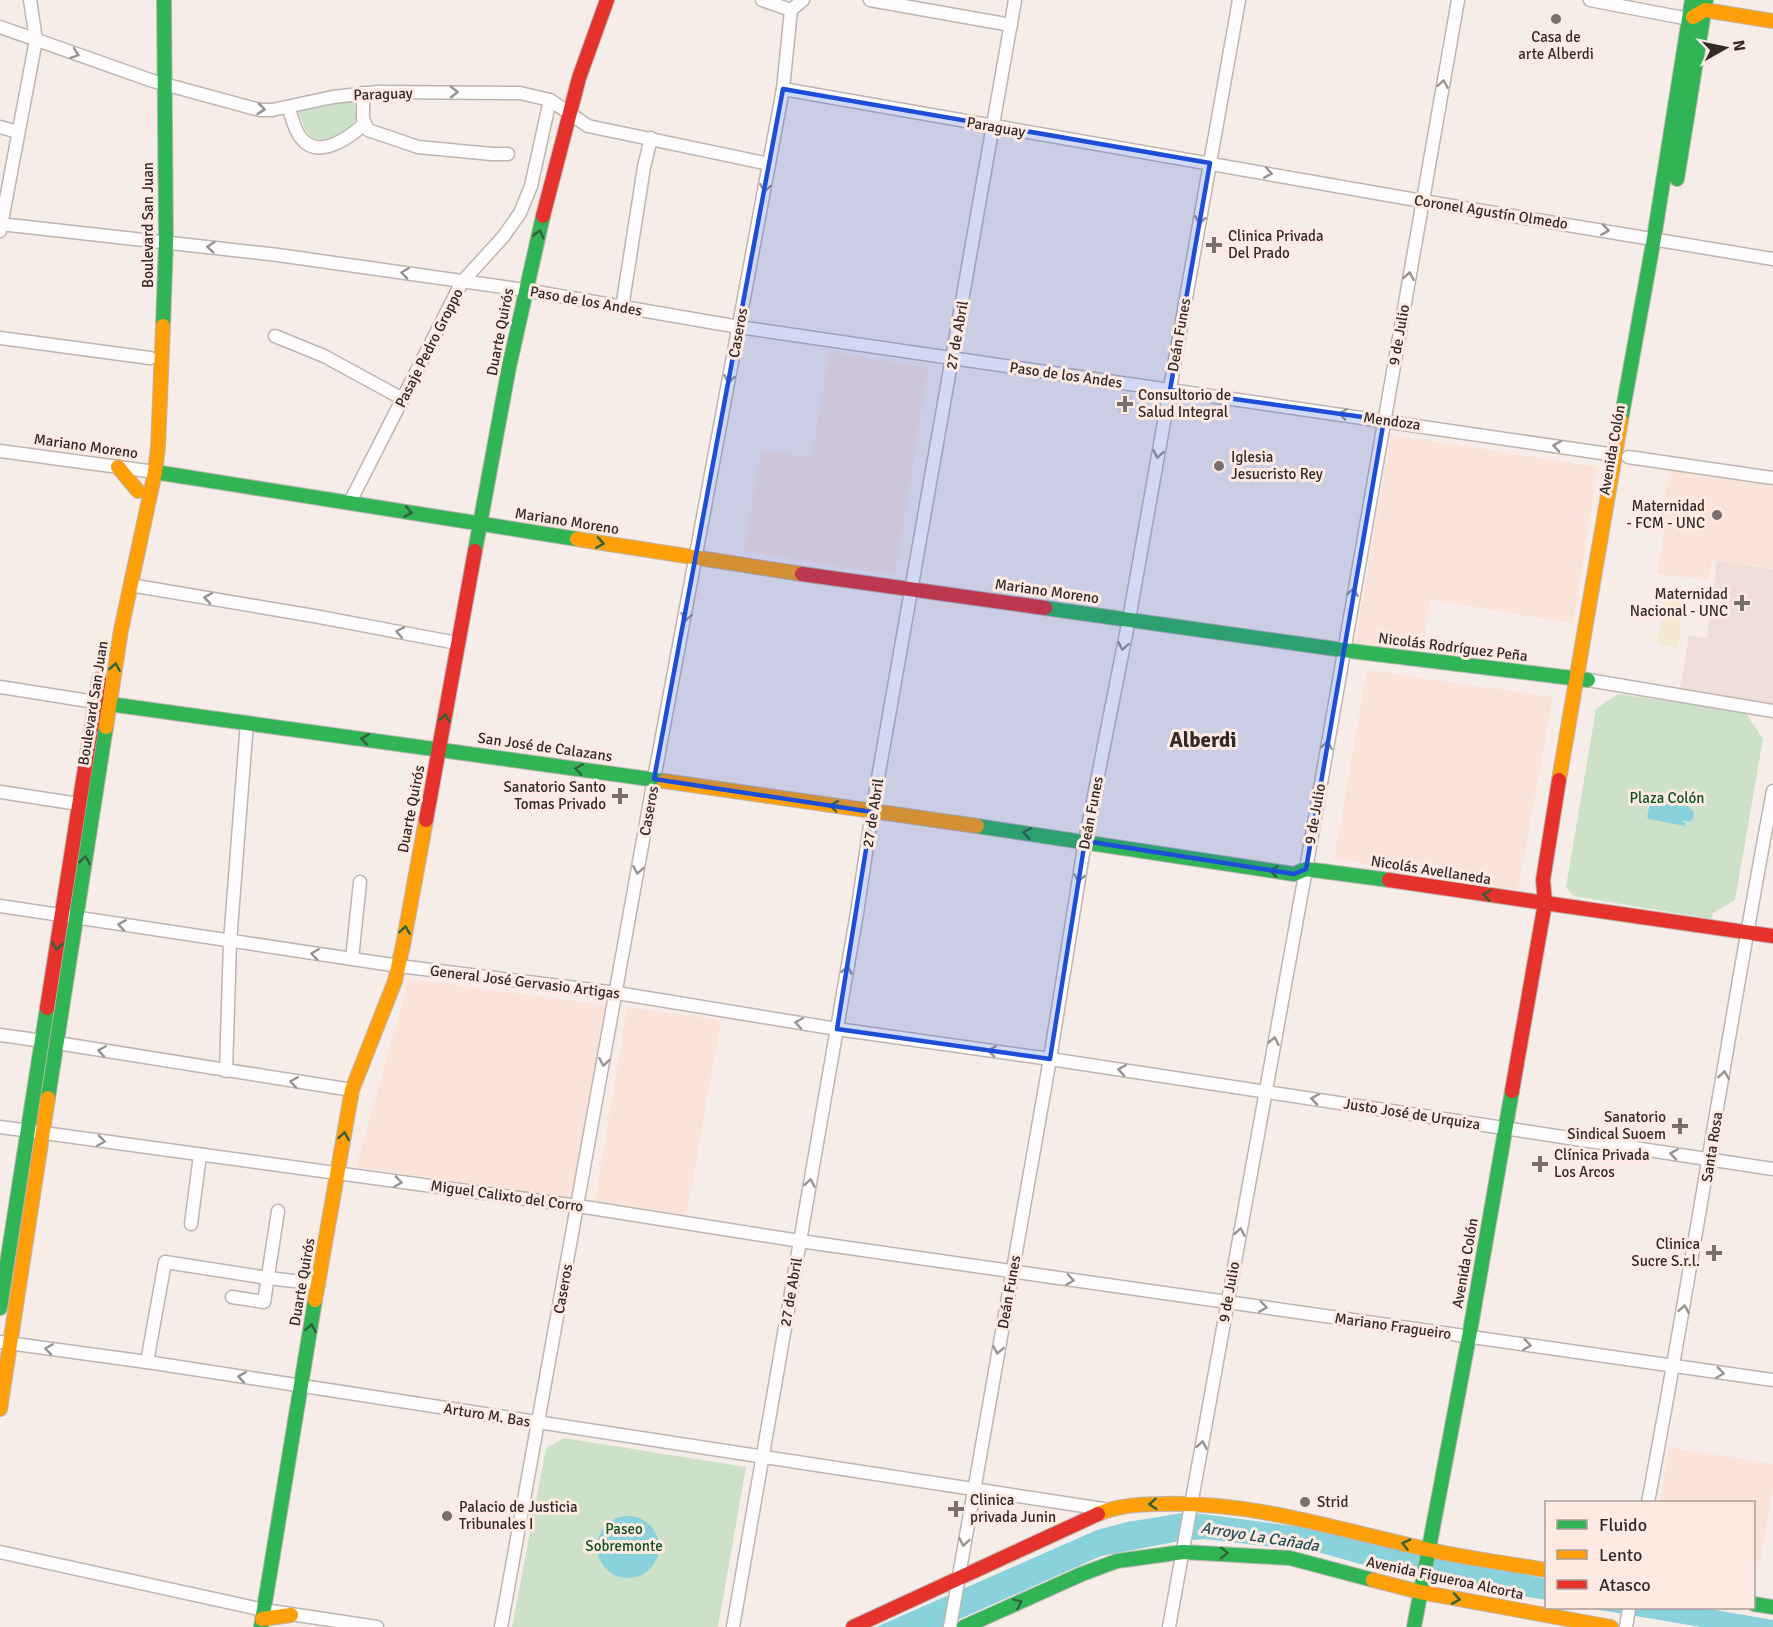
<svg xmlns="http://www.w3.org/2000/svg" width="1773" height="1627" font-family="Signika,sans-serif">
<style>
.built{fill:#fae4da}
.medical{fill:#f0ded9}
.green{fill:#cde1c8}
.sand{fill:#f3e9d2}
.water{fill:#89d2db}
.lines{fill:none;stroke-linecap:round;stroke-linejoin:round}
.street-casing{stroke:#bdb5b1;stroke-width:15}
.fast-casing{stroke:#bdb5b1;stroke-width:16}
.slow-casing{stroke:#bdb5b1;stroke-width:16}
.jam-casing{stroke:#bdb5b1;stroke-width:16}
.street{stroke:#fefcfc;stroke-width:12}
.fast{stroke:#30b455;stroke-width:14}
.slow{stroke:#ff9f0a;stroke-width:14}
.jam{stroke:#e5322d;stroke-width:14}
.oneway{stroke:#989392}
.oneway2{stroke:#326139}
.marked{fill:#1d4ed8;fill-opacity:0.2;stroke:#1d4ed8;stroke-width:4.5;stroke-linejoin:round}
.poi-dot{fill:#786e6b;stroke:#fdeae2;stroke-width:2}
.labels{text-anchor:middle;stroke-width:6;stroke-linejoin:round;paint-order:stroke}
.poi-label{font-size:15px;fill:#332a27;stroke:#fdeae2;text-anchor:start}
.street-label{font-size:15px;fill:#332a27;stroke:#fdeae2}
.park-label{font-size:15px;fill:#0e5220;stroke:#fdeae2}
.water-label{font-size:16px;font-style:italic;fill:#225258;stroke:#fdeae2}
.district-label{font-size:21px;font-weight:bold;fill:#332a27;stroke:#fdeae2}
</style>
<rect width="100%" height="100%" fill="#f7ede8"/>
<!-- built -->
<g class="built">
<polygon points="829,352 928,368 895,575 744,551 761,450 812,458"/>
<polygon points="1391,435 1598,467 1573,624 1431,599 1422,651 1355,642"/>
<polygon points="1670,470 1773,485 1773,568 1712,560 1709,580 1657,574 1664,531 1658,529"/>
<polygon points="1367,670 1553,697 1518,890 1334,859"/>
<polygon points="409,979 608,1005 572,1198 356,1167"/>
<polygon points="627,1007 721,1020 686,1219 594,1205"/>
<polygon points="1670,1447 1773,1464 1773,1488 1760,1562 1754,1561 1754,1502 1660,1502"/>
</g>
<!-- medical -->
<g class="medical">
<polygon points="1121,392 1133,395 1129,416 1117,413"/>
<polygon points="1717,561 1773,569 1773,705 1680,689 1689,636 1707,638"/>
</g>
<!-- green -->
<g class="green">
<path d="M 354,100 C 355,106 358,115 356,120 C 351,138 328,140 313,139 L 306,131 L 297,110 Z"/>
<polygon points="1618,694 1745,712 1763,739 1735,900 1713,913 1712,919 1573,896 1566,887 1596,709"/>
<polygon points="564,1438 746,1467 718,1627 512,1627 546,1448"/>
</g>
<!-- sand -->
<polygon class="sand" points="1666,596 1684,599 1679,625 1681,629 1677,648 1657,644"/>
<!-- water -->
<g class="water">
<polygon points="1653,796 1689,803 1688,806 1694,812 1693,819 1689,822 1681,820 1685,823 1685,826 1649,819 1647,817 1651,799"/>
<polygon points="1183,1513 1203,1514 1323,1530 1546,1579 1546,1600 1403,1576 1321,1553 1205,1539 1180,1541 1101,1556 942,1627 876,1627 1097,1530 1127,1522"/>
<circle cx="628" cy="1547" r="31"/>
<polygon points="1588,1608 1704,1608 1773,1620 1773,1627 1701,1627"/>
</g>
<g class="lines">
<defs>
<g id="street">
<polyline points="762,0 791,10"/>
<polyline points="870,0 1011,25"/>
<polyline points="1590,0 1689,19"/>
<polyline points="0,27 153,81 260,110 272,110 333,97 377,92 520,93 550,100 588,126 769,164"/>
<polyline points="783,89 1422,201 1773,259"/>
<polyline points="363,93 363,119 368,130 418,147 492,154 508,154"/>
<path d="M 288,107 C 292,117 294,129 301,138 C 318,160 349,138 364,124"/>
<polyline points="0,127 18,132"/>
<polyline points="0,224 278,255 525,290 739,327 1615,455"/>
<polyline points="0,231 36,40 30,0"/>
<polyline points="622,308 644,167 651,138"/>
<polyline points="275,336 324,356 403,399"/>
<polyline points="0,338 150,358"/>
<polyline points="0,451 155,472"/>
<polyline points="1628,457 1773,478"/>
<polyline points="350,502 462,282 503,237 520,213 531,186 550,100"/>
<polyline points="130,585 314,616 457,643"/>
<polyline points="1588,680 1773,711"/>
<polyline points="0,687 95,702"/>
<polyline points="0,792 79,804"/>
<polyline points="0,906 399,966 617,993 837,1029 1050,1059 1773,1169"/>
<polyline points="352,959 360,882"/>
<polyline points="0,1035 43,1041"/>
<polyline points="57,1043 352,1090"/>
<polyline points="226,1071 230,942 247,722"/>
<polyline points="0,1127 578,1206 800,1241 1773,1380"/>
<polyline points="191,1224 200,1155"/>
<polyline points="232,1297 264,1302 278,1211"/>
<polyline points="0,1342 147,1362 1103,1509"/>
<polyline points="147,1362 165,1262 268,1278 319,1284"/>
<path d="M 1648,1502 C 1693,1266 1728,1028 1773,791"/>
<polyline points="0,1552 264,1610 377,1627"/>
<polyline points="501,1627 654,779 783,89 791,10 803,0"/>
<polyline points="733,1627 857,913 872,812 1015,0"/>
<polyline points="950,1627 1050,1059 1085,841 1129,619 1239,0"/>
<polyline points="1169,1627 1306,869 1458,0"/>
<polyline points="1626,1627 1629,1608"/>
</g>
<g id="fast">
<polyline points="1677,179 1706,0"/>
<polyline points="163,326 166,242 164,0"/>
<polyline points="1621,420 1654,238 1692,0"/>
<polyline points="155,472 577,539"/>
<polyline points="475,551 509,367 543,216"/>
<polyline points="1045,608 1343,650 1588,680"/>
<polyline points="95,702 664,781"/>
<polyline points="977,826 1294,874 1306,869 1389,880"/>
<polyline points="48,1098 106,727"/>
<polyline points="0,1308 47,1008"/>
<polyline points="1754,1604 1773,1607"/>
<polyline points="261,1627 315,1300"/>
<polyline points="964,1627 1082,1574 1117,1561 1183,1552 1290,1558 1373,1580"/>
<polyline points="1414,1627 1469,1337 1512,1091"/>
</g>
<g id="slow">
<polyline points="1693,17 1705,10 1773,21"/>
<polyline points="118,467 138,491"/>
<polyline points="577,539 802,574"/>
<polyline points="106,727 121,630 155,472 158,447 163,326"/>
<polyline points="1559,780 1621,420"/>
<polyline points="664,781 977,826"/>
<polyline points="315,1300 352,1090 395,981 403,945 426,820"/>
<polyline points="0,1409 48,1098"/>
<path d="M 1098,1514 C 1116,1506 1140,1504 1160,1504 C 1251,1501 1337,1529 1425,1549 C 1465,1558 1506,1563 1546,1570"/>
<polyline points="1373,1580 1420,1592 1611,1627"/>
<polyline points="262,1619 291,1615"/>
</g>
<g id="jam">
<polyline points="543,216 579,78 607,0"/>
<polyline points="802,574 1045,608"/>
<polyline points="426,820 475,551"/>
<polyline points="1389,880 1545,903"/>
<polyline points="1545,903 1773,936"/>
<polyline points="47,1008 99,679"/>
<polyline points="1512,1091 1545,903 1543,880 1559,780"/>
<polyline points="853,1627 1098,1514"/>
</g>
</defs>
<!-- street casing -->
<use href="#street" class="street-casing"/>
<!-- fast casing -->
<use href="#fast" class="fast-casing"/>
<!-- slow casing -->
<use href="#slow" class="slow-casing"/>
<!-- jam casing -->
<use href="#jam" class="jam-casing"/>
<!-- street -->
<use href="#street" class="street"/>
<!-- fast -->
<use href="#fast" class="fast"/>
<!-- slow -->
<use href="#slow" class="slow"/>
<!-- jam -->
<use href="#jam" class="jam"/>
</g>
<!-- one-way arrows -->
<defs><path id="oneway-chevron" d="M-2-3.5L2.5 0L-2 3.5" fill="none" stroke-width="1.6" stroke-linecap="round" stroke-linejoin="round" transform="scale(1.5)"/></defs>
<g class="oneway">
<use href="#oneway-chevron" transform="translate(75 54) rotate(19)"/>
<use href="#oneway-chevron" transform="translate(1443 84) rotate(-80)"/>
<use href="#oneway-chevron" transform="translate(454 92)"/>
<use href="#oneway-chevron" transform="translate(261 109) rotate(6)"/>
<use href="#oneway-chevron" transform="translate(1268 173) rotate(10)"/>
<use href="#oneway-chevron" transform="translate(765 188) rotate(100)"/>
<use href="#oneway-chevron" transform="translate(1200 220) rotate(100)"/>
<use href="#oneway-chevron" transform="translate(1605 230) rotate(9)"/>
<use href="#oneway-chevron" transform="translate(211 247) rotate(-174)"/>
<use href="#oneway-chevron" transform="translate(405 273) rotate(-172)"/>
<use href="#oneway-chevron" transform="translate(1409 276) rotate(-80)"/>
<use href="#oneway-chevron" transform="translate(729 379) rotate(100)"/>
<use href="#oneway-chevron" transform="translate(1343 414) rotate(-172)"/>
<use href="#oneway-chevron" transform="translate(1557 446) rotate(-171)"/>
<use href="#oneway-chevron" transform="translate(1158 454) rotate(100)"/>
<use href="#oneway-chevron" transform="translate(1353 592) rotate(-80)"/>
<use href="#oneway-chevron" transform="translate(208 598) rotate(-171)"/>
<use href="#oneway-chevron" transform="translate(686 617) rotate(101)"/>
<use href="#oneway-chevron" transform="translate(400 632) rotate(-169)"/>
<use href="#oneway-chevron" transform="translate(1123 646) rotate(101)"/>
<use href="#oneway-chevron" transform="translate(1327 745) rotate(-80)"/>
<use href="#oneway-chevron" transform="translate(638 870) rotate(100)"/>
<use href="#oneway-chevron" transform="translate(1079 878) rotate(99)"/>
<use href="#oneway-chevron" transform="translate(122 925) rotate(-171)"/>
<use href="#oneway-chevron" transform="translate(315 954) rotate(-172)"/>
<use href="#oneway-chevron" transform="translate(847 970) rotate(-80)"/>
<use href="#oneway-chevron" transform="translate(799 1023) rotate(-171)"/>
<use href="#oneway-chevron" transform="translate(1274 1041) rotate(-79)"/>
<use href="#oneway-chevron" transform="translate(102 1051) rotate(-171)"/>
<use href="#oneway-chevron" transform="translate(992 1051) rotate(-172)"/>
<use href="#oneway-chevron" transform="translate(604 1062) rotate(100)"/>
<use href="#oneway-chevron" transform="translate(1122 1070) rotate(-171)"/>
<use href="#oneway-chevron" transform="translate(1724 1075) rotate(-81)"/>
<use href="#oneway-chevron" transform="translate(294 1082) rotate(-172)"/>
<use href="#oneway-chevron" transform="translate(1315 1099) rotate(-171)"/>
<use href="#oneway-chevron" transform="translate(101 1141) rotate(8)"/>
<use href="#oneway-chevron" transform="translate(1674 1154) rotate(-171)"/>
<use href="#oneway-chevron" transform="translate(398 1182) rotate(8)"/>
<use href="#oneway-chevron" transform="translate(810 1183) rotate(-80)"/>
<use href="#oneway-chevron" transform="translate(1240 1232) rotate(-80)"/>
<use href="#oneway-chevron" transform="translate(1070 1280) rotate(8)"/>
<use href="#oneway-chevron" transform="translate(1263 1307) rotate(8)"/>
<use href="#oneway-chevron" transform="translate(1684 1309) rotate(-80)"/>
<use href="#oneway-chevron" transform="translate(1527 1345) rotate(8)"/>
<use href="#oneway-chevron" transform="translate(49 1349) rotate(-172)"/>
<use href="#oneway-chevron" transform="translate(998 1350) rotate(100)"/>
<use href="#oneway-chevron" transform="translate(1720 1373) rotate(8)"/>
<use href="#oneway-chevron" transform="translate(242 1377) rotate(-171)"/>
<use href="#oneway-chevron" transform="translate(1202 1445) rotate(-80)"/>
<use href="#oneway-chevron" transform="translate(964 1542) rotate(100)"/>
</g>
<g class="oneway2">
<use href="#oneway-chevron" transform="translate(539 234) rotate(-76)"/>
<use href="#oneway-chevron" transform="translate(408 512) rotate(9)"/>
<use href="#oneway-chevron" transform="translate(600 543) rotate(9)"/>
<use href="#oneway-chevron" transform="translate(115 667) rotate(-81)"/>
<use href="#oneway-chevron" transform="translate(445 718) rotate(-81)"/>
<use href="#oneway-chevron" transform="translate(365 739) rotate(-172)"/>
<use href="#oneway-chevron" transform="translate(579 769) rotate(-172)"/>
<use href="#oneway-chevron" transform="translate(834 806) rotate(-172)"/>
<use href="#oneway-chevron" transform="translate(1027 833) rotate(-172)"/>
<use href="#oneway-chevron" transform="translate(85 860) rotate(-81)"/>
<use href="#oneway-chevron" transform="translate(1274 871) rotate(-171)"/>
<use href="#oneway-chevron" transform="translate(1487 895) rotate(-172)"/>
<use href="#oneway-chevron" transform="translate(405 930) rotate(-81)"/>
<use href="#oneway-chevron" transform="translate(57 946) rotate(98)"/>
<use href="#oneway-chevron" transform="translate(344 1136) rotate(-80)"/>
<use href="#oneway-chevron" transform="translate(311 1328) rotate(-79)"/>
<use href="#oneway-chevron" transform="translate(1153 1504) rotate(176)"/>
<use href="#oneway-chevron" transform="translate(1406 1544) rotate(-166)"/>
<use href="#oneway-chevron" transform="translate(1224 1553) rotate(2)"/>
<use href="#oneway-chevron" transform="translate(1456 1599) rotate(10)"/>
<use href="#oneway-chevron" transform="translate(1018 1603) rotate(-24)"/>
</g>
<!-- marked area -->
<path class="marked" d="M 783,89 L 1210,163 L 1170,390 L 1384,420 L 1306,869 L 1294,874 L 1085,841 L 1050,1059 L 837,1029 L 872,812 L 654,779 Z"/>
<!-- markers -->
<g class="poi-dot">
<circle cx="1556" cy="19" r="6"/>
<path d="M1211 236h6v6h6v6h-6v6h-6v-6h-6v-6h6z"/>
<path d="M1122 395h6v6h6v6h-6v6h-6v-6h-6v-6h6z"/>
<circle cx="1219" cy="466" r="6"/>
<circle cx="1717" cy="515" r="6"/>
<path d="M1739 594h6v6h6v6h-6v6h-6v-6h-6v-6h6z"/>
<path d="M617 787h6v6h6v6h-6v6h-6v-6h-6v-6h6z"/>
<path d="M1677 1117h6v6h6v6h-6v6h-6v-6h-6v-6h6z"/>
<path d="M1537 1155h6v6h6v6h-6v6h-6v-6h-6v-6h6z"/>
<path d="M1711 1244h6v6h6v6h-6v6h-6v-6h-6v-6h6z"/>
<circle cx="1305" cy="1502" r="6"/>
<path d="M953 1500h6v6h6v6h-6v6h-6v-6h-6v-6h6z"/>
<circle cx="447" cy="1516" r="6"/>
</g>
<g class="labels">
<!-- poi labels -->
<g class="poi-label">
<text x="1556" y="42" text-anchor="middle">Casa de<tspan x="1556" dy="17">arte Alberdi</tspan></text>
<text x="1228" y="241">Clinica Privada<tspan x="1228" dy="17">Del Prado</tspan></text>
<text x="1138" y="400">Consultorio de<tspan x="1138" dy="17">Salud Integral</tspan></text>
<text x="1231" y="462">Iglesia<tspan x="1231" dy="17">Jesucristo Rey</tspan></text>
<text x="1705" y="511" text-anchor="end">Maternidad<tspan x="1705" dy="17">- FCM - UNC</tspan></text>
<text x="1728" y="599" text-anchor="end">Maternidad<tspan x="1728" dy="17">Nacional - UNC</tspan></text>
<text x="606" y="792" text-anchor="end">Sanatorio Santo<tspan x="606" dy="17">Tomas Privado</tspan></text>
<text x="1666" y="1122" text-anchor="end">Sanatorio<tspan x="1666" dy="17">Sindical Suoem</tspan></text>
<text x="1554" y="1160">Clínica Privada<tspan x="1554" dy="17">Los Arcos</tspan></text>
<text x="1700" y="1249" text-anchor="end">Clinica<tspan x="1700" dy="17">Sucre S.r.l.</tspan></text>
<text x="970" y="1505">Clinica<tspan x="970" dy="17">privada Junin</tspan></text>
<text x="1317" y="1507">Strid</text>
<text x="459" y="1512">Palacio de Justicia<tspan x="459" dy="17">Tribunales I</tspan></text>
</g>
<!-- street labels -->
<g class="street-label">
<text transform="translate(383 94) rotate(-2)" y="5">Paraguay</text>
<text transform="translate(996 127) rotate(10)" y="5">Paraguay</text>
<text transform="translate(1491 212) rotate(9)" y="5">Coronel Agustín Olmedo</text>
<text transform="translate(148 225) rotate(-90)" y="5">Boulevard San Juan</text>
<text transform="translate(586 301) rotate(10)" y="5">Paso de los Andes</text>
<text transform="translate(500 332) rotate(-79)" y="5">Duarte Quirós</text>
<text transform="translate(738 333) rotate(-80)" y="5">Caseros</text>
<text transform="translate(957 335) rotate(-80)" y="5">27 de Abril</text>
<text transform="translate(1179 335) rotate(-80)" y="5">Deán Funes</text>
<text transform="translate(1399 335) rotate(-80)" y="5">9 de Julio</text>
<text transform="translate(429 348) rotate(-63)" y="5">Pasaje Pedro Groppo</text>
<text transform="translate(1066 375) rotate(8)" y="5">Paso de los Andes</text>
<text transform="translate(1392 421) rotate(8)" y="5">Mendoza</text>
<text transform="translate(86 446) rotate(8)" y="5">Mariano Moreno</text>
<text transform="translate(1612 450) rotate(-80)" y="5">Avenida Colón</text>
<text transform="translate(567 521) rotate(9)" y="5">Mariano Moreno</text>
<text transform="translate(1047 591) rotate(8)" y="5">Mariano Moreno</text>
<text transform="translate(1453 647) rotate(7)" y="5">Nicolás Rodríguez Peña</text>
<text transform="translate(93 703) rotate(-81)" y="5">Boulevard San Juan</text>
<text transform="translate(545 747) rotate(8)" y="5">San José de Calazans</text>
<text transform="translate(411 809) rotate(-79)" y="5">Duarte Quirós</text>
<text transform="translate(649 811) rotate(-80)" y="5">Caseros</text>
<text transform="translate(873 813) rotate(-81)" y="5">27 de Abril</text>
<text transform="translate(1091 813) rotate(-79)" y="5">Deán Funes</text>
<text transform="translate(1315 814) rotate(-80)" y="5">9 de Julio</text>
<text transform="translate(1431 870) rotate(9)" y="5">Nicolás Avellaneda</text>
<text transform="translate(525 982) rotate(7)" y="5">General José Gervasio Artigas</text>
<text transform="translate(1412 1114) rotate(9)" y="5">Justo José de Urquiza</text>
<text transform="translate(1712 1147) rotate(-81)" y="5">Santa Rosa</text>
<text transform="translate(507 1196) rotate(8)" y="5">Miguel Calixto del Corro</text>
<text transform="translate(1465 1263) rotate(-80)" y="5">Avenida Colón</text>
<text transform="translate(302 1282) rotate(-80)" y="5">Duarte Quirós</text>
<text transform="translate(563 1289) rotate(-80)" y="5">Caseros</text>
<text transform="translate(791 1292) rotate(-80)" y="5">27 de Abril</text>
<text transform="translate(1009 1292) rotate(-80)" y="5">Deán Funes</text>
<text transform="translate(1229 1292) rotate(-80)" y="5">9 de Julio</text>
<text transform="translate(1393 1326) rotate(8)" y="5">Mariano Fragueiro</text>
<text transform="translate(487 1415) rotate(9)" y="5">Arturo M. Bas</text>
<text transform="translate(1445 1578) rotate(12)" y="5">Avenida Figueroa Alcorta</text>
</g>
<!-- park labels -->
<g class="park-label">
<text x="1667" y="803">Plaza Colón</text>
<text x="624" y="1534">Paseo<tspan x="624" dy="17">Sobremonte</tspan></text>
</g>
<!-- water labels -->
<g class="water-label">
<text transform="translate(1260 1536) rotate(9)" y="6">Arroyo La Cañada</text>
</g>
<!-- district labels -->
<g class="district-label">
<text x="1203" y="747">Alberdi</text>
</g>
</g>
<!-- legend -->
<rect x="1545" y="1501" width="210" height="108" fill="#fdeae2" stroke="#ac9d97" stroke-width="1.5"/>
<rect x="1557" y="1520" width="30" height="9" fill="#30b455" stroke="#ac9d97" stroke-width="1.5"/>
<text x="1599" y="1531" font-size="18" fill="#332a27">Fluido</text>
<rect x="1557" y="1550" width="30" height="9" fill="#ff9f0a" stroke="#ac9d97" stroke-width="1.5"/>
<text x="1599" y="1561" font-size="18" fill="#332a27">Lento</text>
<rect x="1557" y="1580" width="30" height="9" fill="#e5322d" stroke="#ac9d97" stroke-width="1.5"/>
<text x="1599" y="1591" font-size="18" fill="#332a27">Atasco</text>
<!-- north arrow -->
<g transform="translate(1725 48) rotate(81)" stroke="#fdeae2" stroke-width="4.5" paint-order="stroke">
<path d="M0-4.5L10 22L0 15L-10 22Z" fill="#332a27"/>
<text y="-9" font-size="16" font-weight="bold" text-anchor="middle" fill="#332a27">N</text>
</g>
</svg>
